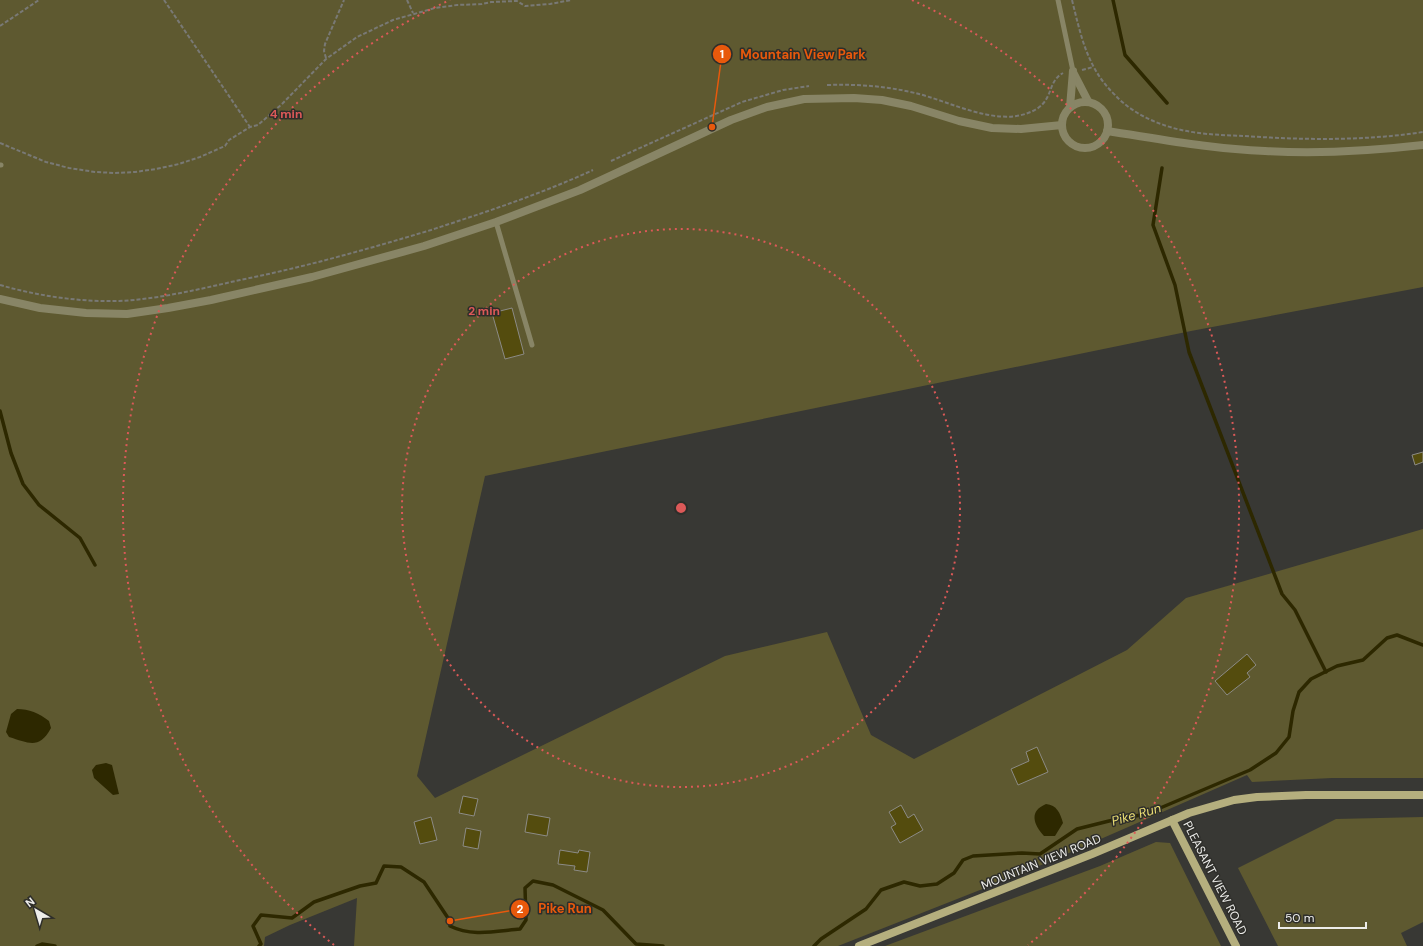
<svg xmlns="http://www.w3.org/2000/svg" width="1423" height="946" font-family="'DM Sans',sans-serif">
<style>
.green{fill:#5e5930}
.water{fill:#2d2800}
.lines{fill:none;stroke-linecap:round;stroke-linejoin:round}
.stream{stroke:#2d2800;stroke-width:3.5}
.building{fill:#544c0e;stroke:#8c8b86}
.path{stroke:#797975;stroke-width:2;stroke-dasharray:4 2;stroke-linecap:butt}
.lane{stroke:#888566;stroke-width:5}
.street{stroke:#888566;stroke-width:8}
.secondary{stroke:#b5af7e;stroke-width:8}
.ring{fill:none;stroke:#dc5958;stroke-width:2;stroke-dasharray:2 4}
.labels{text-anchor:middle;stroke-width:3;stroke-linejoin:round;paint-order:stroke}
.street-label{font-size:12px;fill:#ededea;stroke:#2e2e2a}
.water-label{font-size:13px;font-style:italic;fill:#ecdf74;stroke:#2e2e2a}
.centre{fill:#dc5958;stroke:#2e2e2a;stroke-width:2}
.ring-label{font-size:12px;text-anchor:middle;font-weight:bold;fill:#dc5958;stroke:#2e2e2a;stroke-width:3;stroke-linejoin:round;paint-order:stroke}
.leader{fill:none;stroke:#e8590c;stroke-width:1.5}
.callout-dot{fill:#e8590c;stroke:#2e2e2a;stroke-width:1.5}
.mark-label{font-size:12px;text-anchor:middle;font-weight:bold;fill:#fff}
.callout-label{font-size:13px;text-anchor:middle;font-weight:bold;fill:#e8590c;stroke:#2e2e2a;stroke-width:3;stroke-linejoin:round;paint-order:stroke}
</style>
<rect width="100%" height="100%" fill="#383834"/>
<!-- green -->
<g class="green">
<polygon points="0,0 1423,0 1423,287 1191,331 485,476 417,776 435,798 725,656 827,632 871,735 914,759 1127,650 1186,598 1423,529 1423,778 1332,778 1252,782 1247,775 1023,873 838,946 354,946 357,898 290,925 265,937 264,946 0,946"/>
<polygon points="1423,817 1423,922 1401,933 1407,946 1278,946 1238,868 1336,819"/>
<polygon points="1156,842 1170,843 1221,946 885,946 1100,866"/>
</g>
<!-- water -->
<g class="water">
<path d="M 17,709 C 29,709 39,713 49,721 L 51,728 C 39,750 29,743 9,737 L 6,732 L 11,714 Z"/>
<polygon points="106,763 112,765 119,794 113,795 94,778 92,770 96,765"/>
<path d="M 1046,804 C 1057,805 1060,813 1063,823 L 1055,836 L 1044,836 C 1033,824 1029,811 1046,804 Z"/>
</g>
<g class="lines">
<!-- stream -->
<g class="stream">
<polyline points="1113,0 1125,55 1167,103"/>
<polyline points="1162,168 1153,225 1175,285 1189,352 1282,594 1295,610 1326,672"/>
<polyline points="0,411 11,453 23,484 39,505 80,538 95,565"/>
<polyline points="37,946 42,944 55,946"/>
<path d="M 259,946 L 261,944 L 253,926 L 261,915 L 292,918 L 314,902 L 360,886 L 376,883 L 384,866 L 401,867 L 424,882 L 450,921 L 450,926 C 472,937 496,931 520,929 L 526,920 L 525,888 L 533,881 L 553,885 L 603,910 L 636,944 L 663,946"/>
<polyline points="814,946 821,939 866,909 881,890 904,882 920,886 937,884 954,873 963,860 973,856 1022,853 1040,854 1077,829 1109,821 1146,814 1250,770 1276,753 1289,737 1293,711 1299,692 1311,679 1337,666 1363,660 1387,638 1397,635 1423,645"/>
</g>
</g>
<!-- building -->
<g class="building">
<polygon points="512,308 524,354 505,359 492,313"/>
<polygon points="1423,452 1423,462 1415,465 1412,455"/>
<polygon points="1247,654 1256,665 1247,673 1250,677 1227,695 1215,681"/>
<polygon points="1037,747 1048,772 1018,785 1011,769 1029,761 1026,752"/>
<polygon points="463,796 478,799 474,816 459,813"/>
<polygon points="901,805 908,818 914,814 923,830 900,843 891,827 896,824 889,812"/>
<polygon points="528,814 550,818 547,836 525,832"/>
<polygon points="431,817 437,840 420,844 414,822"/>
<polygon points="466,828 481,831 478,849 463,846"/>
<polygon points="560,850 578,853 579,850 590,852 587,872 574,870 575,866 558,864"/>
</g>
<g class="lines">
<!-- path -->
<g class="path">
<polyline points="164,0 250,127"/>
<polyline points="407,0 413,13"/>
<path d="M 1072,0 C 1081,36 1087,68 1115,95 C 1127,108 1144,118 1161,124 C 1187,134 1217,135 1244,136 C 1304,140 1364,141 1423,132"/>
<polyline points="0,26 39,0"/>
<polyline points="326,58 324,51 325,44 344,0"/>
<polyline points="1082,70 1093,67"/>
<path d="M 827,85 C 858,84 885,86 915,93 C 949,101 994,126 1028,113 C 1056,103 1045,83 1063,73"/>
<polyline points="0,143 46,162 69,168 95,172 115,173 135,172 156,169 179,164 200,157 225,146 229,140 250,127 258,125 282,104 326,59 357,37 393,20 435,8 457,5 482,4 491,2 517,1 525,6 550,4 571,0"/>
<polyline points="611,161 742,102 783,90 809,86"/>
<path d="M 0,285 C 38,296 79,302 119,301 C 160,299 200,289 240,280 C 305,267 368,249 431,230 C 486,212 541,194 593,170"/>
</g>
<!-- lane -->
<g class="lane">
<polyline points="1058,0 1073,71"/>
<polyline points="0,165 1,165"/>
<polyline points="496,222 532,345"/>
</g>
<!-- street -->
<g class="street">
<polyline points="1073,72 1088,101"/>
<circle cx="1085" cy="125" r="23"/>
<polyline points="1070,107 1073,71"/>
<path d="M 1107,131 C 1160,139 1212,149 1265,151 C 1318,154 1371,151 1423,145"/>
<polyline points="0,299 40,308 86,313 127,314 168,308 211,300 312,277 424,246 496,222 580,190 731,120 767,107 804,99 854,98 882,100 911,106 959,121 992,128 1021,129 1062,125"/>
</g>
<!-- secondary -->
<g class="secondary">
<polyline points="1172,820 1236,946"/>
<polyline points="859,946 1092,854 1189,813 1234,800 1257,797 1306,795 1423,795"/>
</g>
</g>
<!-- distance rings -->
<g class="ring">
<circle cx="681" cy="508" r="279"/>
<path d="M334 945A558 558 0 0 1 450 0M912 0A558 558 0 0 1 1028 945"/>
</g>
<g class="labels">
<!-- street labels -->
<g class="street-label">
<text transform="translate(1041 862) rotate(-22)" y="4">MOUNTAIN VIEW ROAD</text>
<text transform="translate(1215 878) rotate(63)" y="4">PLEASANT VIEW ROAD</text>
</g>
<!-- water labels -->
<g class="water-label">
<text transform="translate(1136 814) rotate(-16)" y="5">Pike Run</text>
</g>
</g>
<circle cx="681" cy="508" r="6" class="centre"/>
<g class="ring-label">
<text x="286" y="118">4 min</text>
<text x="484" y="315">2 min</text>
</g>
<!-- callouts -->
<path class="leader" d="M712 127L722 54M450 921L520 909"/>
<g class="callout-dot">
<circle cx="712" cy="127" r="4"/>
<circle cx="450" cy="921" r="4"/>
<circle cx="722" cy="54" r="10"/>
<circle cx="520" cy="909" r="10"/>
</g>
<g class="mark-label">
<text x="722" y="58">1</text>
<text x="520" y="913">2</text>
</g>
<g class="callout-label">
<text x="803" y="59">Mountain View Park</text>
<text x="565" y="913">Pike Run</text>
</g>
<!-- north arrow -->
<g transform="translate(36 910) rotate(322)" stroke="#2e2e2a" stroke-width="3" paint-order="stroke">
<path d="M0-3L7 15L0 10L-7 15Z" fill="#ededea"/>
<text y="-6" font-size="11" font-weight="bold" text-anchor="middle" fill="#ededea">N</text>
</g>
<!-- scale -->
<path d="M1279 922v6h87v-6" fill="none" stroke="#ededea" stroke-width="2"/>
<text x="1285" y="922" font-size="12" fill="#ededea" stroke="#2e2e2a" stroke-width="3" paint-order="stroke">50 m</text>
</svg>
